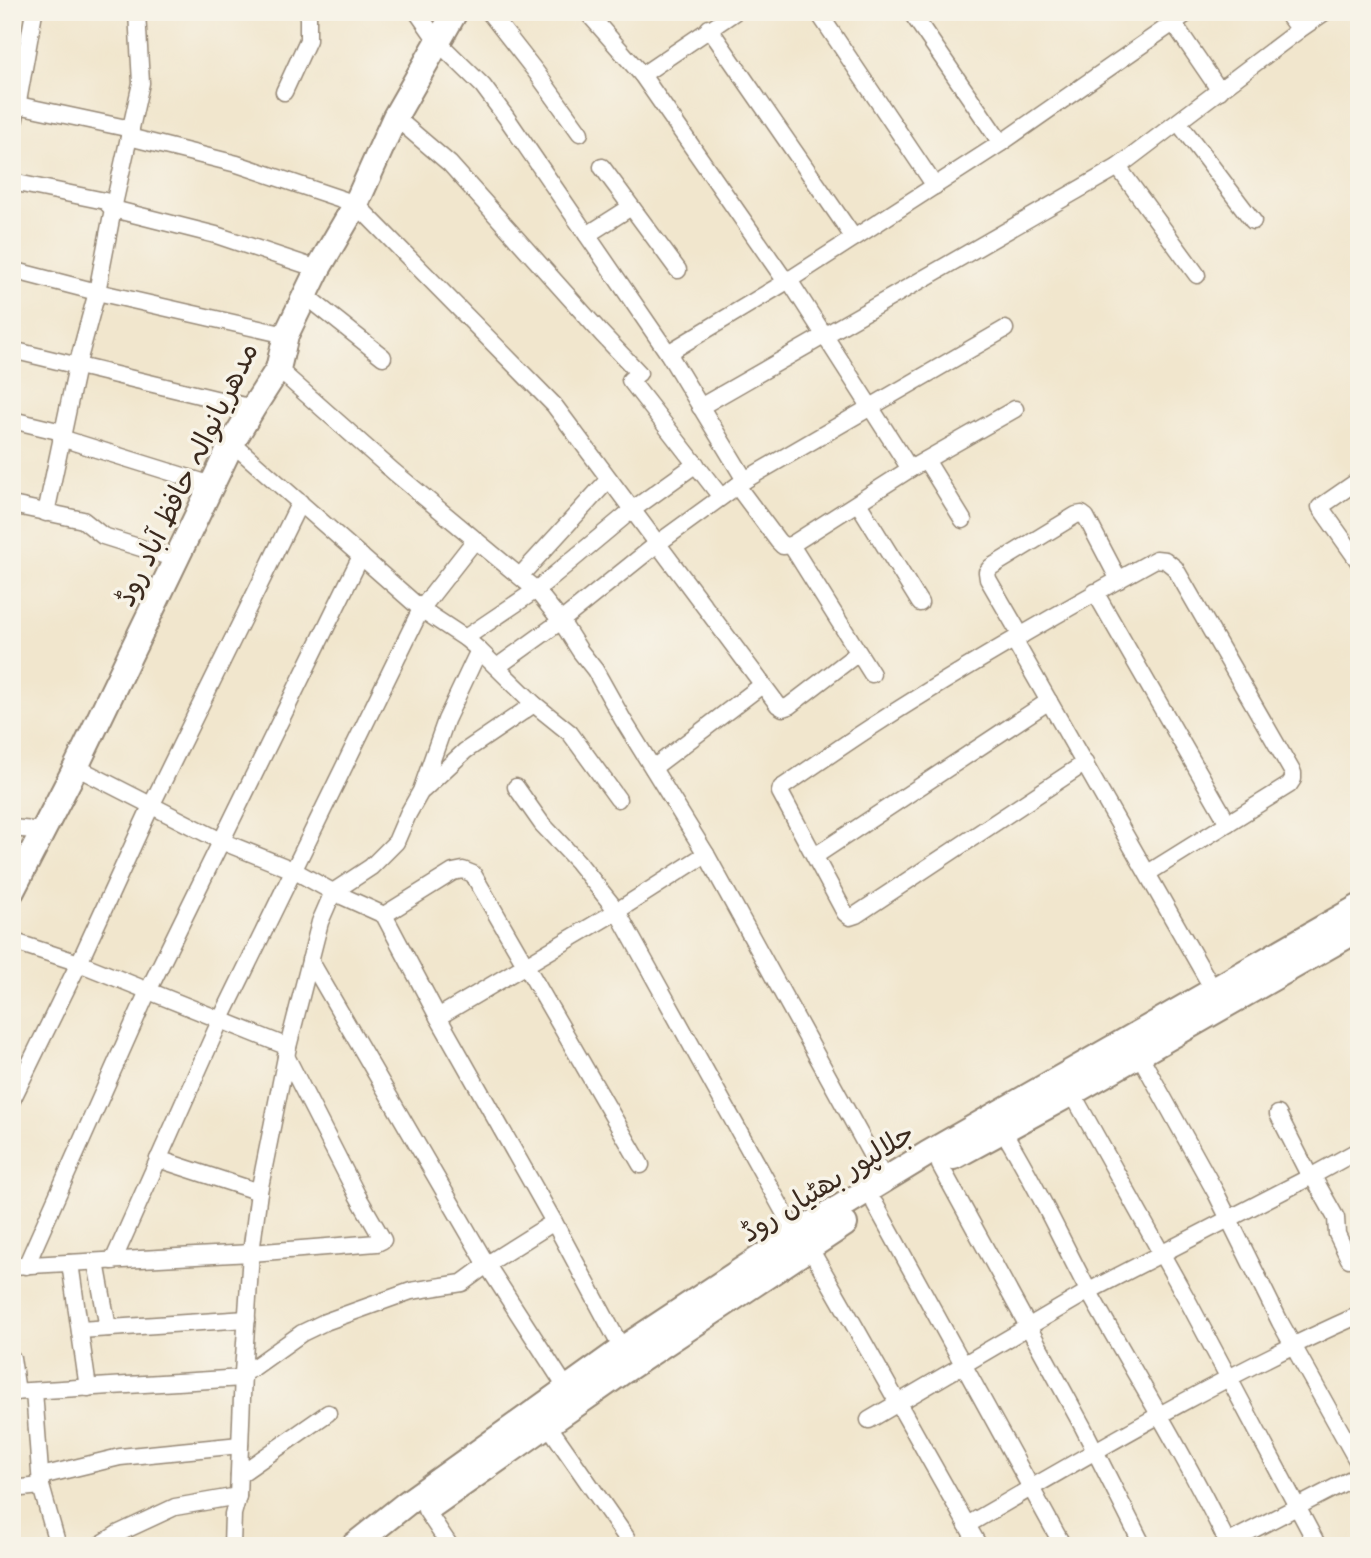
<svg xmlns="http://www.w3.org/2000/svg" width="1371" height="1558" font-family="Mynerve,'Playpen Sans Arabic',sans-serif">
<style>
.lines{fill:none;stroke-linecap:round;stroke-linejoin:round}
.minor-casing{stroke:#968876;stroke-width:19}
.primary-casing{stroke:#968876;stroke-width:28}
.minor{stroke:#fff;stroke-width:16}
.primary{stroke:#fff;stroke-width:24}
.labels{text-anchor:middle;stroke-width:7;stroke-linejoin:round;paint-order:stroke}
.street-label{font-size:28px;fill:#3b2a1e;stroke:#f7f3e8}
</style>
<rect width="100%" height="100%" fill="#f7f3e8"/>
<filter id="ink" filterUnits="userSpaceOnUse"><feTurbulence type="fractalNoise" baseFrequency=".0143" numOctaves="2"/><feDisplacementMap in="SourceGraphic" scale="14" xChannelSelector="R" yChannelSelector="G"/><feConvolveMatrix kernelMatrix="1 2 1 2 8 2 1 2 1" color-interpolation-filters="sRGB"/></filter>
<filter id="wash" filterUnits="userSpaceOnUse"><feTurbulence type="fractalNoise" baseFrequency=".00686" numOctaves="4" result="noise"/><feDisplacementMap in="SourceGraphic" scale="28" xChannelSelector="R" yChannelSelector="G"/><feGaussianBlur stdDeviation="1.57" result="paint"/><feColorMatrix in="noise" values="0 0 0 0 0 0 0 0 0 0 0 0 0 0 0 0 0 1.4 0 .05"/><feComposite in="paint" operator="in"/></filter>
<g filter="url(#wash)">
<rect width="100%" height="100%" fill="#f1e6cd"/>
</g>
<g filter="url(#ink)">
<g class="lines">
<defs>
<g id="minor">
<polyline points="417,12 438,42 483,86 506,117 668,353 745,480"/>
<polyline points="489,12 536,72 580,133"/>
<polyline points="587,12 642,75 782,276 789,280 910,469"/>
<polyline points="818,12 935,186"/>
<polyline points="911,12 1001,143"/>
<polyline points="1166,12 1220,91"/>
<polyline points="1286,12 1299,30"/>
<polyline points="709,28 854,238"/>
<polyline points="642,75 735,12"/>
<polyline points="284,92 308,40 308,12"/>
<polyline points="18,105 131,129"/>
<polyline points="395,117 450,164 602,334 639,373 630,380 721,497"/>
<polyline points="1178,122 1253,221"/>
<polyline points="12,135 34,12"/>
<polyline points="129,137 237,164 356,204 554,405 778,705 783,708 789,706 858,653"/>
<polyline points="602,167 678,270"/>
<polyline points="1118,167 1197,275"/>
<polyline points="12,182 105,201 113,209 216,235 318,269"/>
<polyline points="587,235 631,207"/>
<polyline points="12,270 97,292 286,335"/>
<polyline points="305,295 383,357"/>
<polyline points="12,350 253,408"/>
<polyline points="668,353 789,280 1001,143 1189,12"/>
<polyline points="278,369 394,472 536,590 561,621 580,651 595,670 623,720 706,854 885,1180"/>
<polyline points="700,407 1118,167 1299,30 1325,12"/>
<polyline points="12,420 62,432"/>
<polyline points="61,438 212,485"/>
<polyline points="232,443 421,609 465,638 479,650 534,704 570,733 618,799"/>
<polyline points="926,460 963,520"/>
<polyline points="1359,480 1320,507 1359,562"/>
<polyline points="737,486 778,541 783,546 791,545 910,469 1015,409"/>
<polyline points="858,503 920,603"/>
<polyline points="12,505 83,520 103,536 176,559"/>
<polyline points="46,513 77,366 97,292 113,209 141,83 137,12"/>
<polyline points="791,545 872,674"/>
<polyline points="520,576 609,479"/>
<polyline points="1095,592 1228,823"/>
<polyline points="1021,636 988,579 987,572 991,567 1076,515 1082,514 1086,517 1119,580"/>
<polyline points="465,638 536,590 632,510 696,464"/>
<polyline points="1014,640 1214,991"/>
<polyline points="497,667 561,621 657,544 745,480 1005,329"/>
<path d="M 1085,763 L 856,915 L 850,917 L 845,913 L 780,792 L 781,788 C 814,766 846,743 879,722 C 969,664 1062,611 1156,559 L 1165,560 L 1175,568 L 1293,773 L 1293,779 L 1289,785 L 1148,873"/>
<polyline points="76,767 221,841 293,870 333,892 384,915 438,1017 554,1222 622,1349"/>
<polyline points="653,768 762,685"/>
<polyline points="516,787 542,824 577,861 617,911 796,1234"/>
<polyline points="423,790 465,751 534,704"/>
<polyline points="12,828 44,831"/>
<polyline points="815,856 1049,701"/>
<polyline points="384,915 453,872 463,870 473,874 641,1165"/>
<polyline points="12,941 79,963 288,1047"/>
<polyline points="310,960 487,1265 567,1389"/>
<polyline points="438,1017 617,911 706,854"/>
<polyline points="1139,1054 1216,1193 1280,1322 1359,1464"/>
<polyline points="1072,1093 1189,1303 1318,1546"/>
<polyline points="12,1100 79,963 151,806 300,502"/>
<polyline points="1278,1114 1310,1177"/>
<path d="M 1003,1131 C 1036,1183 1060,1238 1089,1292 C 1136,1376 1187,1458 1229,1546"/>
<polyline points="158,1159 259,1192"/>
<polyline points="940,1165 1083,1427 1143,1546"/>
<polyline points="1312,1175 1336,1218 1337,1234 1349,1259"/>
<polyline points="875,1204 1063,1546"/>
<path d="M 809,1247 C 867,1346 922,1447 979,1546"/>
<polyline points="113,1261 220,1021 421,609 475,540"/>
<polyline points="96,1262 108,1328"/>
<polyline points="70,1263 88,1388"/>
<polyline points="12,1266 251,1253 377,1243 383,1240 357,1195 286,1056"/>
<polyline points="26,1266 148,991 361,556"/>
<polyline points="80,1330 247,1319"/>
<polyline points="12,1358 17,1392"/>
<polyline points="243,1373 253,1368 302,1333 325,1322 411,1291 462,1283 492,1261 554,1222"/>
<polyline points="34,1391 41,1486 58,1546"/>
<polyline points="12,1392 243,1378"/>
<polyline points="869,1420 1089,1291 1310,1177 1359,1150"/>
<polyline points="548,1425 626,1537"/>
<polyline points="239,1475 328,1413"/>
<polyline points="41,1476 120,1457 240,1445"/>
<polyline points="12,1489 41,1486"/>
<polyline points="426,1510 450,1546"/>
<path d="M 967,1525 C 1095,1451 1223,1375 1359,1315"/>
<polyline points="1227,1543 1359,1475"/>
<polyline points="98,1546 119,1533 175,1507 238,1496"/>
<polyline points="232,1546 233,1514 238,1496 243,1373 251,1253 259,1192 288,1047 320,922 333,892 371,867 396,842 408,814 421,791 446,720 479,650"/>
</g>
<g id="primary">
<polyline points="12,891 76,767 232,443 253,408 278,369 286,335 318,269 356,204 395,117 455,12"/>
<polyline points="954,1157 1072,1093 1359,929"/>
<polyline points="433,1505 624,1371 845,1224"/>
<polyline points="353,1546 407,1503 622,1349 796,1234 927,1154 1359,907"/>
</g>
</defs>
<!-- minor casing -->
<use href="#minor" class="minor-casing"/>
<!-- primary casing -->
<use href="#primary" class="primary-casing"/>
<!-- minor -->
<use href="#minor" class="minor"/>
<!-- primary -->
<use href="#primary" class="primary"/>
</g>
</g>
<g class="labels">
<!-- street labels -->
<g class="street-label">
<text transform="translate(186 474) rotate(-64)" y="10">مدھریانوالہ حافظ آباد روڈ</text>
<text transform="translate(827 1182) rotate(-32)" y="10">جلالپور بھٹیاں روڈ</text>
</g>
</g>
<!-- margin -->
<rect width="1371" height="1558" fill="none" stroke="#f7f3e8" stroke-width="42"/>
</svg>
